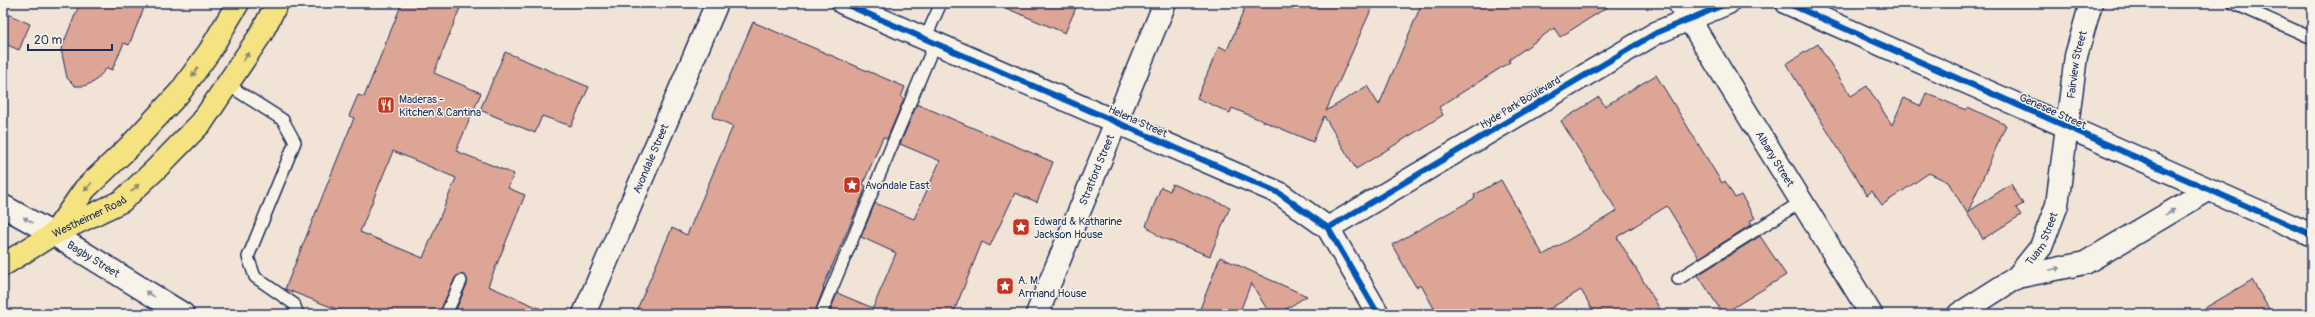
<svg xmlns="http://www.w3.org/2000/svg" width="2315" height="317" font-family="Pangolin,sans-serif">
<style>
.building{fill:#dca595;stroke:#1b2f5e;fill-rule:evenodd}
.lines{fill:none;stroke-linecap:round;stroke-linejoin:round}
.service-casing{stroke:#1b2f5e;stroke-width:14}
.minor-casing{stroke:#1b2f5e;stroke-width:25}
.tertiary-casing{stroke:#1b2f5e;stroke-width:25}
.secondary-casing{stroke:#1b2f5e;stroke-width:25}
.primary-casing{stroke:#1b2f5e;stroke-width:25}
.service{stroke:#f7f3e8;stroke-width:11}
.minor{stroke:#f7f3e8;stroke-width:22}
.tertiary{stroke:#f7f3e8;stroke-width:22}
.secondary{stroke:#f7f3e8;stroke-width:22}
.primary{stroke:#f5e382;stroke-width:22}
.cycleway-casing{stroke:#f7f3e8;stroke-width:8}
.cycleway{stroke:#0057b8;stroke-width:6}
.oneway{fill:#888970}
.oneway2{fill:#8991a3}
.labels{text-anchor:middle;stroke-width:3;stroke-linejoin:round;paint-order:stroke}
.street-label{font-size:11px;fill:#1b2f5e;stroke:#f7f3e8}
.poi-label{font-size:11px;fill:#1b2f5e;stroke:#f7f3e8;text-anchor:start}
</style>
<rect width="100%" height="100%" fill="#f2e3d7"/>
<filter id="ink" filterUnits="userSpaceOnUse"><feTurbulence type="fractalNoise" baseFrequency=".025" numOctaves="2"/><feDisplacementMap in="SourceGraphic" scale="8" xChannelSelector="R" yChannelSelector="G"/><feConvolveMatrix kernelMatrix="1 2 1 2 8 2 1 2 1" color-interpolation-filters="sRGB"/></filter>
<g filter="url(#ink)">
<!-- building -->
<g class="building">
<polygon points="80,3 146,3 129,45 124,43 112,70 107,68 94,82 84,86 75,86 67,78 61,49"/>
<path d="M 402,3 L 462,3 L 434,73 L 481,93 L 456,151 L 514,174 L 508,188 L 525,195 L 488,286 L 553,314 L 454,314 L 467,284 L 466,277 L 461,274 L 455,278 L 439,314 L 349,314 L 285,289 L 354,118 L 349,116 L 358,95 L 364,97 ZM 393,151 L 456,178 L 423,258 L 360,232 Z"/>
<polygon points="994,3 1078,3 1065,33"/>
<polygon points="1247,3 1374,3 1326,111 1367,86 1379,105 1422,3 1614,3 1560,37 1554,28 1509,60 1510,62 1439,107 1443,115 1356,169 1324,116 1313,142 1232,108 1230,113 1197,98 1219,46 1227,50"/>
<polygon points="3,12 30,24 19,50 3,43"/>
<polygon points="753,22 905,87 901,97 904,99 887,139 883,137 863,184 866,186 862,197 823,287 824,288 814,314 635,314 672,228 687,235 733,126 712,117"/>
<polygon points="1818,44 1851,96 1867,86 1892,125 1904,98 1921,106 1926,93 1966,110 1968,107 2006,125 1968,212 2011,184 2023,204 2016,208 2021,215 1983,239 1948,182 1929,173 1882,205 1872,191 1867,195 1786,64"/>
<polygon points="505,52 589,87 571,126 542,116 535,133 480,110"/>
<polygon points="1656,75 1722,183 1725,181 1735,198 1741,195 1755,218 1750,221 1752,224 1699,258 1667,206 1617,237 1663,314 1595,314 1581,290 1541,314 1437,314 1421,285 1416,287 1392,245 1475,198 1474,195 1501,180 1543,255 1617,211 1561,121 1599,97 1605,106"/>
<polygon points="917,104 1053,162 1037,202 1015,193 990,246 982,242 953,314 829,314 837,293 873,308 896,253 861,237 875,203 914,219 940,161 900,144"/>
<polygon points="1172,184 1230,207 1210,256 1160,237 1146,226 1161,187 1170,191"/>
<polygon points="1760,236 1786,275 1723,314 1698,275"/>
<polygon points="1220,257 1255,273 1307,296 1278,314 1270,314 1251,283 1239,314 1198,314"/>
<polygon points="2252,280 2272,314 2195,314"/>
</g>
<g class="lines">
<defs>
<g id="service">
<polyline points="2233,3 2312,38"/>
<polyline points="925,39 941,3"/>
<polyline points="228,85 283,120 295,142 248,257 255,277 294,304 298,314"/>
<polyline points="1678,279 1801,202"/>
<polyline points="446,314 461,281"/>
<polyline points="821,314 935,43"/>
</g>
<g id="minor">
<polyline points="843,3 1279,193 1328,228 1378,314"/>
<path id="s1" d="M 1679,3 L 1871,314"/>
<polyline points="1787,3 2312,235"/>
<polyline points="1328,228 1656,33 1728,3"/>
<path id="s2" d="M 584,314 L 717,3"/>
<path id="s3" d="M 1037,314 L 1165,3"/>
</g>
<g id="tertiary">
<polyline points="2017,277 2085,263 2208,190"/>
<path id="s4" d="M 1959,314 L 2017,277 L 2041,247 L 2057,205 L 2076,56 L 2091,3"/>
</g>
<g id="secondary">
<path id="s5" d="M 3,206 L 53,234 L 183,314"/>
</g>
<g id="primary">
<polyline points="55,232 85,189 130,146 180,92 209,52 238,3"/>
<path id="s6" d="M 3,265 L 53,234 L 122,201 L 156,169 L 202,122 L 261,34 L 277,3"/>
</g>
</defs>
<!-- service casing -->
<use href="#service" class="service-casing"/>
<!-- minor casing -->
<use href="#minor" class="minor-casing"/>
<!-- tertiary casing -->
<use href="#tertiary" class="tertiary-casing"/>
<!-- secondary casing -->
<use href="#secondary" class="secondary-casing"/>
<!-- primary casing -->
<use href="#primary" class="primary-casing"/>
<!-- service -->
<use href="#service" class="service"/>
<!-- minor -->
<use href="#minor" class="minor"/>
<!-- tertiary -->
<use href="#tertiary" class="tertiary"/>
<!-- secondary -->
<use href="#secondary" class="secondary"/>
<!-- primary -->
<use href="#primary" class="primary"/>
<defs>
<g id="cycleway">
<polyline points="843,3 1279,193 1328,228 1378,314"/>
<polyline points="1787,3 2312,235"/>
<polyline points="1328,228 1656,33 1728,3"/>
</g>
</defs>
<!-- cycleway casing -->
<use href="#cycleway" class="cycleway-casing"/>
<!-- cycleway -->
<use href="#cycleway" class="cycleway"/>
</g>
<!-- one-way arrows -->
<defs><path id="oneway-solid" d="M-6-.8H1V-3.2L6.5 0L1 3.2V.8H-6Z"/></defs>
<g class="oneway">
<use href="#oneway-solid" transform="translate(246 57) rotate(-57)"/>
<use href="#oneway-solid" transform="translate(195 72) rotate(126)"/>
<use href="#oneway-solid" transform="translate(88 187) rotate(132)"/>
<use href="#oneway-solid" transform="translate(135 188) rotate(-43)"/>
</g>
<g class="oneway2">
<use href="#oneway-solid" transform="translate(2170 212) rotate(-31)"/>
<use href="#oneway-solid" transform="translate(28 220) rotate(-150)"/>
<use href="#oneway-solid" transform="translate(2055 269) rotate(-12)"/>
<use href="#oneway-solid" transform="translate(150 294) rotate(-148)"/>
</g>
</g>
<!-- icons -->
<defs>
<symbol id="restaurant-square" viewBox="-11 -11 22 22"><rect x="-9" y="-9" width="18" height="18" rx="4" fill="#c8321e" stroke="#f7f3e8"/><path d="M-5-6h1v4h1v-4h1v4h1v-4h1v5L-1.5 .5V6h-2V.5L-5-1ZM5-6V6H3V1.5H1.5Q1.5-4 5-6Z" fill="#fff"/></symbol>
<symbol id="sight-square" viewBox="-11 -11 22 22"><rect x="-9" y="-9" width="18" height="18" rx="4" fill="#c8321e" stroke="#f7f3e8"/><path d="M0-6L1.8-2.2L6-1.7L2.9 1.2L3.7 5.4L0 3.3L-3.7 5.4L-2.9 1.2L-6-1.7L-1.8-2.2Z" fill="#fff"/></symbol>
</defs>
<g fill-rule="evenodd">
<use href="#restaurant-square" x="376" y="95" width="20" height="20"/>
<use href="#sight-square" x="842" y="175" width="20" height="20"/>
<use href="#sight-square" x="1011" y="217" width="20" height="20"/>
<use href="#sight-square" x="995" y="276" width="20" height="20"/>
</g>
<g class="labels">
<!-- street labels -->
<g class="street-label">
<text dy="4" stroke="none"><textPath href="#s4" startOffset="294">Fairview Street</textPath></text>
<text transform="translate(1520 102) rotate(-31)" y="4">Hyde Park Boulevard</text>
<text transform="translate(2053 111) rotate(24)" y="4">Genesee Street</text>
<text transform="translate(1138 121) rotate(24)" y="4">Helena Street</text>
<text dy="4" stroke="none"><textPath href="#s2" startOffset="169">Avondale Street</textPath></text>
<text dy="4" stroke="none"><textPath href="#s1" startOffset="183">Albany Street</textPath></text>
<text dy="4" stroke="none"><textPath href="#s3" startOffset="156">Stratford Street</textPath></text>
<text dy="4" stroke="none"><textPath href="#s6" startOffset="99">Westheimer Road</textPath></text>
<text dy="4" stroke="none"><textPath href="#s4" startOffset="115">Tuam Street</textPath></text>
<text dy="4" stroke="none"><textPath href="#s5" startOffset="105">Bagby Street</textPath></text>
</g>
<!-- poi labels -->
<g class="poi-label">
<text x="399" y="103">Maderas -<tspan x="399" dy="13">Kitchen &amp; Cantina</tspan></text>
<text x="865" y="189">Avondale East</text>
<text x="1034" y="225">Edward &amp; Katharine<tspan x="1034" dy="13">Jackson House</tspan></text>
<text x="1018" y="284">A. M.<tspan x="1018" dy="13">Armand House</tspan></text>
</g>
</g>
<!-- margin -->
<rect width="2315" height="317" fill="none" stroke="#f7f3e8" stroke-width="16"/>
<rect x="8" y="8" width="2299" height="301" fill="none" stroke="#1b2f5e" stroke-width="1.5" filter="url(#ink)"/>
<!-- scale -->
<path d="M28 44v6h84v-6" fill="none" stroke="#1b2f5e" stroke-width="2"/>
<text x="34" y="44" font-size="12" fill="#1b2f5e" stroke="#f7f3e8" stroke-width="3" paint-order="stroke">20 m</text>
</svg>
